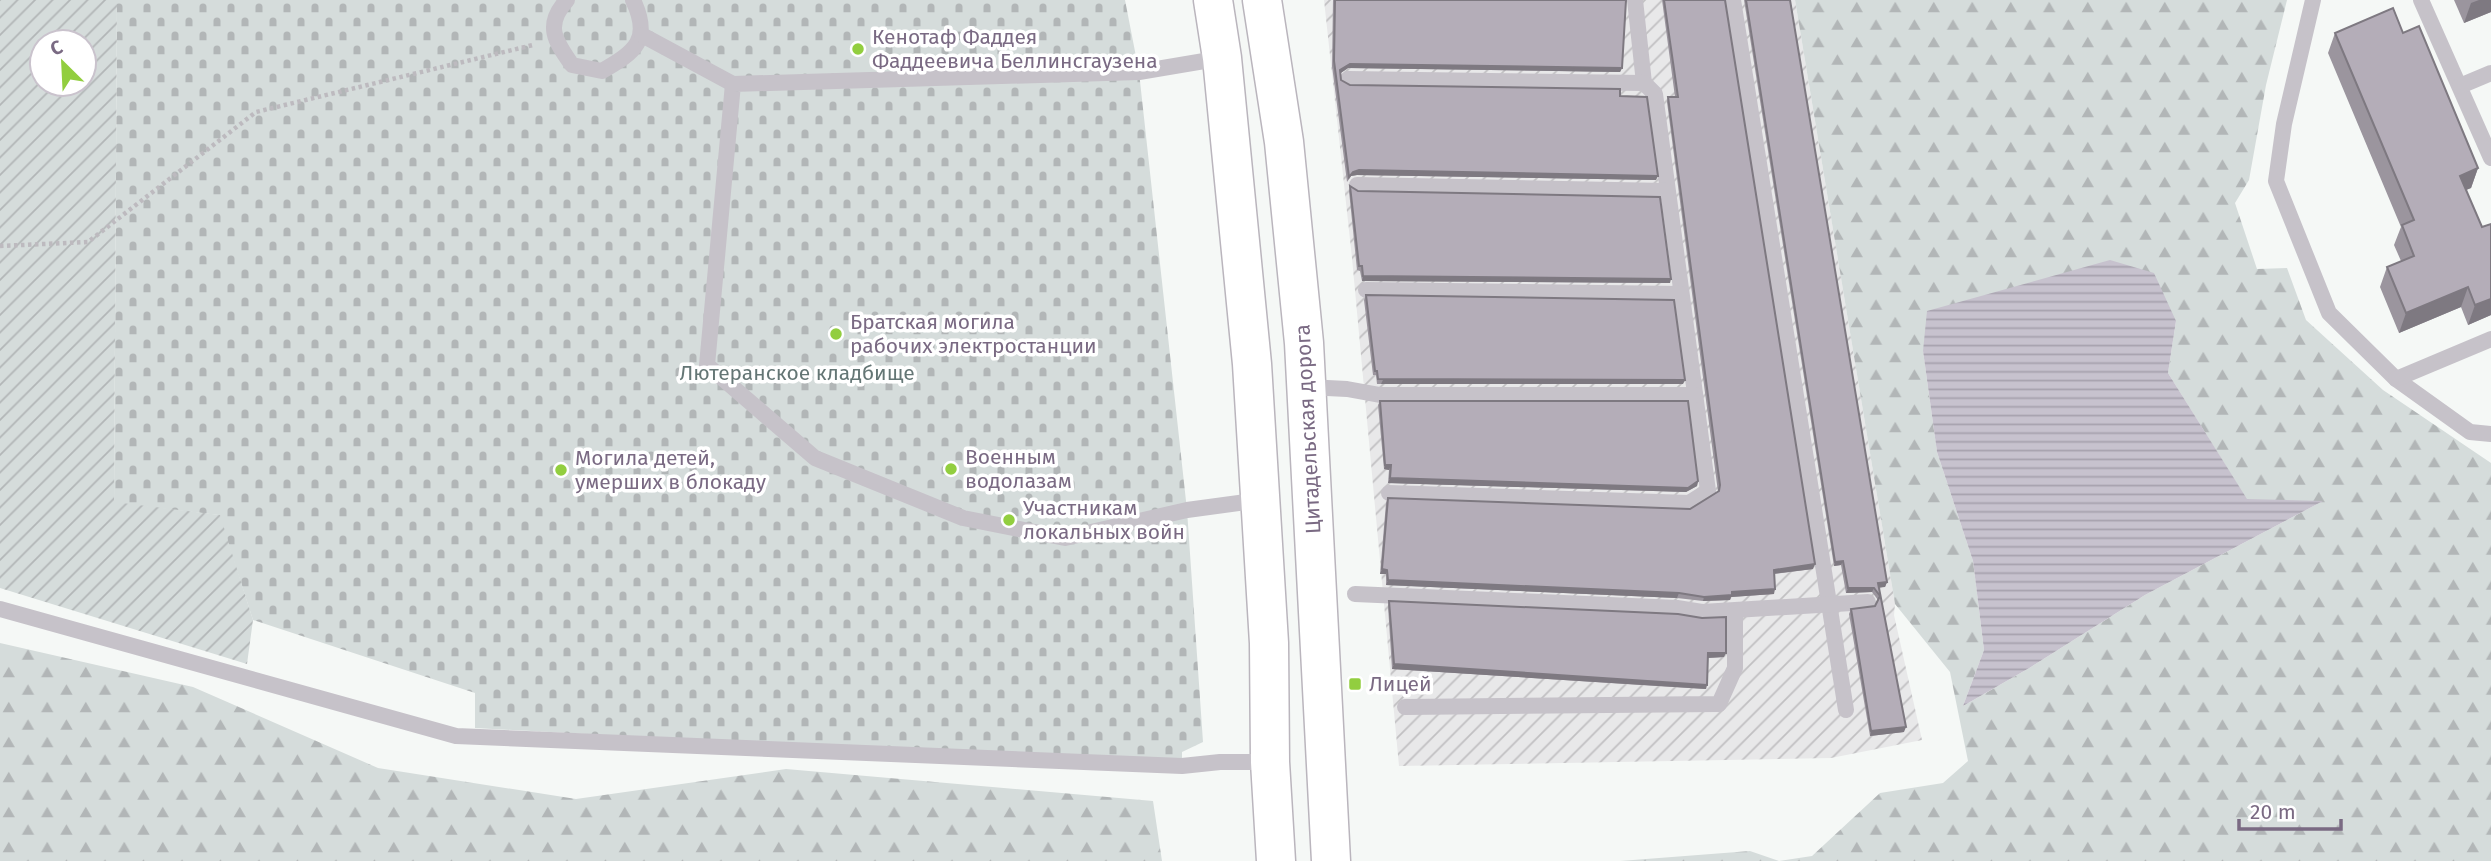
<svg xmlns="http://www.w3.org/2000/svg" width="2491" height="861" font-family="'Fira Sans',sans-serif">
<style>
.industrial{fill:url(#industrial-furrows)}
.forest{fill:url(#forest-firs);fill-rule:evenodd}
.cemetery{fill:url(#cemetery-stones)}
.garden{fill:url(#garden-furrows);fill-rule:evenodd}
.water{fill:url(#water-rules)}
.lines{fill:none;stroke-linecap:round;stroke-linejoin:round}
.secondary-casing{stroke:#bab5bd;stroke-width:41}
.path{stroke:#bdbabf;stroke-width:4.5;stroke-dasharray:3.5 3.5;stroke-linecap:butt}
.lane{stroke:#c6c2c9;stroke-width:16}
.secondary{stroke:#fff;stroke-width:38}
.wall{fill:#9b959e}
.shaded-wall{fill:#7e7981}
.building{fill:#b4adb8;stroke:#7e7981;stroke-width:2}
.poi-dot{fill:#92ce3f;stroke:#fff;stroke-width:2.5}
.labels{text-anchor:middle;stroke-width:7;stroke-linejoin:round;paint-order:stroke}
.poi-label{font-size:21px;fill:#7a6a83;stroke:#fff;text-anchor:start}
.park-label{font-size:21px;fill:#647675;stroke:#fff}
.street-label{font-size:21px;fill:#7a6a83;stroke:#fff}
</style>
<defs>
<pattern id="industrial-furrows" width="10" height="10" patternUnits="userSpaceOnUse" patternTransform="scale(1.75)"><rect width="10" height="10" fill="#e8e8e9"/><path d="M-1 1l2-2M0 10L10 0M9 11l2-2" fill="none" stroke="#c1c0c2"/></pattern>
<pattern id="forest-firs" width="22" height="20" patternUnits="userSpaceOnUse" patternTransform="scale(1.75)"><rect width="22" height="20" fill="#d5dcdb"/><path d="M5 1l3.5 6h-7zM16 11l3.5 6h-7z" fill="#b2b6b7"/></pattern>
<pattern id="cemetery-stones" width="16" height="16" patternUnits="userSpaceOnUse" patternTransform="scale(1.75)"><rect width="16" height="16" fill="#d5dcdb"/><path d="M2 7V4a2 2 0 0 1 4 0v3zM10 15v-3a2 2 0 0 1 4 0v3z" fill="#b2b6b7"/></pattern>
<pattern id="garden-furrows" width="10" height="10" patternUnits="userSpaceOnUse" patternTransform="scale(1.75)"><rect width="10" height="10" fill="#d5dcdb"/><path d="M-1 1l2-2M0 10L10 0M9 11l2-2" fill="none" stroke="#b2b6b7"/></pattern>
<pattern id="water-rules" width="6" height="5" patternUnits="userSpaceOnUse" patternTransform="scale(1.75)"><rect width="6" height="5" fill="#c7c2ce"/><path d="M0 2.5h6" fill="none" stroke="#a7a2ad"/></pattern>
</defs>
<rect width="100%" height="100%" fill="#f5f8f6"/>
<!-- industrial -->
<polygon class="industrial" points="1324,0 1795,0 1895,604 1894,615 1922,740 1831,758 1399,766 1352,258"/>
<!-- forest -->
<g class="forest">
<path d="M 1795,0 L 2287,0 L 2266,85 L 2249,180 L 2235,203 L 2257,269 L 2287,268 L 2306,320 L 2383,390 L 2491,463 L 2491,861 L 1620,861 L 1750,851 L 1779,861 L 1812,856 L 1880,793 L 1943,783 L 1968,761 L 1950,672 L 1895,604 ZM 2176,321 L 2168,373 L 2247,500 L 2321,502 L 2145,595 L 2031,667 L 1963,706 L 1984,650 L 1973,561 L 1937,452 L 1923,351 Z"/>
<polygon points="0,643 193,687 378,768 576,799 786,769 1153,801 1162,861 0,861"/>
</g>
<!-- cemetery -->
<polygon class="cemetery" points="117,0 1125,0 1139,72 1187,510 1203,742 1182,752 1182,766 475,728 475,693 253,620 219,515 114,503"/>
<!-- garden -->
<path class="garden" d="M 0,0 L 117,0 L 114,502 L 220,515 L 253,620 L 247,664 L 0,588 ZM 42,42 L 84,42 L 84,84 L 42,84 Z"/>
<!-- water -->
<polygon class="water" points="2110,260 2154,273 2176,321 2168,373 2247,499 2323,501 2145,595 2031,667 1963,706 1984,650 1973,561 1937,452 1923,351 1927,311"/>
<g class="lines">
<defs>
<g id="secondary">
<polyline points="1213,0 1222,58 1252,364 1269,643 1270,762 1276,861"/>
<polyline points="1262,0 1284,142 1304,343 1331,861"/>
</g>
</defs>
<!-- secondary casing -->
<use href="#secondary" class="secondary-casing"/>
<!-- path -->
<polyline class="path" points="0,246 88,242 256,112 533,45"/>
<!-- lane -->
<g class="lane">
<path d="M 567,0 C 544,25 555,41 572,65 L 602,71 C 635,52 652,40 633,0"/>
<polyline points="1635,0 1644,83"/>
<polyline points="1733,0 1846,710"/>
<polyline points="2313,0 2284,124 2276,181 2329,313 2396,379 2470,432 2491,434"/>
<polyline points="2421,0 2491,158"/>
<polyline points="642,35 733,84"/>
<polyline points="1222,58 1139,72 733,84 707,365 815,458 963,518 1065,538 1187,510 1261,500"/>
<polyline points="1348,79 1644,83 1655,94 1708,491 1689,503 1389,493"/>
<polyline points="2460,86 2491,73"/>
<polyline points="1357,185 1667,191"/>
<polyline points="1366,290 1681,294"/>
<polyline points="2396,379 2491,339"/>
<polyline points="1307,387 1347,389 1380,395 1695,395"/>
<polyline points="1355,594 1677,608 1702,612 1868,602"/>
<polyline points="0,609 456,736 1182,766 1220,762 1270,762"/>
<polyline points="1405,707 1719,704 1735,668 1735,611"/>
</g>
<!-- secondary -->
<use href="#secondary" class="secondary"/>
</g>
<!-- wall -->
<g class="wall">
<polygon points="1333,0 1626,0 1622,68 1620,72 1348,68 1341,73 1341,80 1350,85 1620,96 1656,180 1357,175 1351,176 1347,182 1332,66"/>
<polygon points="1662,0 1725,0 1813,569 1774,574 1774,594 1731,597 1730,600 1703,601 1677,598 1386,585 1386,574 1380,574 1386,503 1388,498 1690,509 1718,492 1667,102 1668,97 1675,97"/>
<polygon points="1744,0 1790,0 1887,582 1885,587 1878,587 1904,732 1870,736 1849,614 1851,609 1875,606 1878,600 1872,592 1846,593 1841,565 1834,566"/>
<polygon points="2454,0 2491,0 2491,12 2464,23"/>
<polygon points="2335,33 2403,33 2478,168 2471,188 2466,190 2491,315 2468,325 2461,307 2399,333 2380,287 2387,267 2401,261 2394,245 2401,227 2328,53"/>
<polygon points="1350,186 1358,191 1670,283 1362,281 1360,271 1357,270 1349,191"/>
<polygon points="1366,295 1683,384 1377,384 1376,375 1373,375 1364,300"/>
<polygon points="1380,401 1698,481 1697,486 1686,492 1388,483 1389,470 1384,469 1378,405"/>
<polygon points="1389,601 1724,657 1708,658 1706,689 1392,669 1388,606"/>
</g>
<!-- shaded-wall -->
<g class="shaded-wall">
<polygon points="2479,0 2491,0 2491,12 2464,23 2471,3"/>
<polygon points="1350,64 1622,68 1620,72 1348,68 1339,74 1340,70"/>
<polygon points="2478,168 2471,188 2453,195 2460,176"/>
<polygon points="1359,170 1658,176 1656,180 1357,175 1351,176 1347,182 1353,172"/>
<polygon points="1363,276 1671,279 1670,283 1362,281"/>
<polygon points="2468,287 2461,307 2399,333 2406,313"/>
<polygon points="2491,299 2491,315 2468,325 2475,305"/>
<polygon points="1383,380 1685,380 1683,384 1381,384"/>
<polygon points="1385,465 1391,465 1389,470 1384,469"/>
<polygon points="1390,478 1698,481 1697,486 1686,492 1388,483"/>
<polygon points="1843,561 1841,565 1834,566 1835,562"/>
<polygon points="1815,564 1813,569 1772,574 1774,570"/>
<polygon points="1382,569 1387,570 1386,574 1380,574"/>
<polygon points="1388,580 1679,593 1677,598 1386,585"/>
<polygon points="1887,582 1885,587 1876,588 1878,583"/>
<polygon points="1848,588 1874,588 1872,592 1846,593"/>
<polygon points="1775,589 1774,594 1731,597 1730,600 1703,601 1704,597 1732,592"/>
<polygon points="1708,653 1726,653 1724,657 1706,658"/>
<polygon points="1394,664 1707,685 1706,689 1392,669"/>
<polygon points="1906,727 1904,732 1870,736 1871,731"/>
</g>
<!-- building -->
<g class="building">
<polygon points="1335,0 1626,0 1622,68 1350,64 1340,70 1341,80 1350,85 1620,89 1620,96 1647,97 1658,176 1359,170 1353,172 1349,177 1334,61"/>
<polygon points="1664,0 1725,0 1815,564 1774,570 1775,589 1732,592 1732,595 1704,597 1679,593 1388,580 1387,570 1382,569 1388,498 1690,509 1719,491 1720,485 1668,97 1678,97"/>
<polygon points="1746,0 1790,0 1887,582 1878,583 1906,727 1871,731 1851,609 1875,606 1880,596 1874,588 1848,588 1843,561 1835,562"/>
<polygon points="2393,8 2403,33 2419,26 2478,168 2460,176 2482,227 2491,224 2491,299 2475,305 2468,287 2406,313 2387,267 2414,256 2402,225 2414,220 2335,33"/>
<polygon points="1350,186 1358,191 1660,197 1671,279 1363,276 1362,266 1359,266"/>
<polygon points="1366,295 1674,300 1685,380 1378,379 1377,371 1375,371"/>
<polygon points="1380,401 1688,401 1698,481 1688,488 1390,478 1391,465 1385,465"/>
<polygon points="1389,601 1678,614 1702,618 1726,617 1726,653 1708,653 1707,685 1394,664"/>
</g>
<!-- markers -->
<g class="poi-dot">
<circle cx="858" cy="49" r="7"/>
<circle cx="836" cy="334" r="7"/>
<circle cx="951" cy="469" r="7"/>
<circle cx="561" cy="470" r="7"/>
<circle cx="1009" cy="520" r="7"/>
<rect x="1348" y="677" width="14" height="14" rx="3.5"/>
</g>
<g class="labels">
<!-- poi labels -->
<g class="poi-label">
<text x="872" y="44">Кенотаф Фаддея<tspan x="872" dy="24">Фаддеевича Беллинсгаузена</tspan></text>
<text x="850" y="329">Братская могила<tspan x="850" dy="24">рабочих электростанции</tspan></text>
<text x="965" y="464">Военным<tspan x="965" dy="24">водолазам</tspan></text>
<text x="575" y="465">Могила детей,<tspan x="575" dy="24">умерших в блокаду</tspan></text>
<text x="1023" y="515">Участникам<tspan x="1023" dy="24">локальных войн</tspan></text>
<text x="1369" y="691">Лицей</text>
</g>
<!-- park labels -->
<g class="park-label">
<text x="797" y="380">Лютеранское кладбище</text>
</g>
<!-- street labels -->
<g class="street-label">
<text transform="translate(1308 429) rotate(-93)" y="7">Цитадельская дорога</text>
</g>
</g>
<!-- north arrow -->
<g transform="translate(63 63) rotate(336)"><circle r="33" fill="#ffffff" stroke="#cac3cd" stroke-width="2"/>
<path d="M0-5L12 26L0 18L-12 26Z" fill="#92ce3f"/>
<text y="-10" font-size="19" font-weight="bold" text-anchor="middle" fill="#7a6a83">С</text>
</g>
<!-- scale -->
<path d="M2239 819v10h102v-10" fill="none" stroke="#7a6a83" stroke-width="3.5"/>
<text x="2250" y="819" font-size="21" fill="#7a6a83" stroke="#ffffff" stroke-width="5" paint-order="stroke">20 m</text>
</svg>
